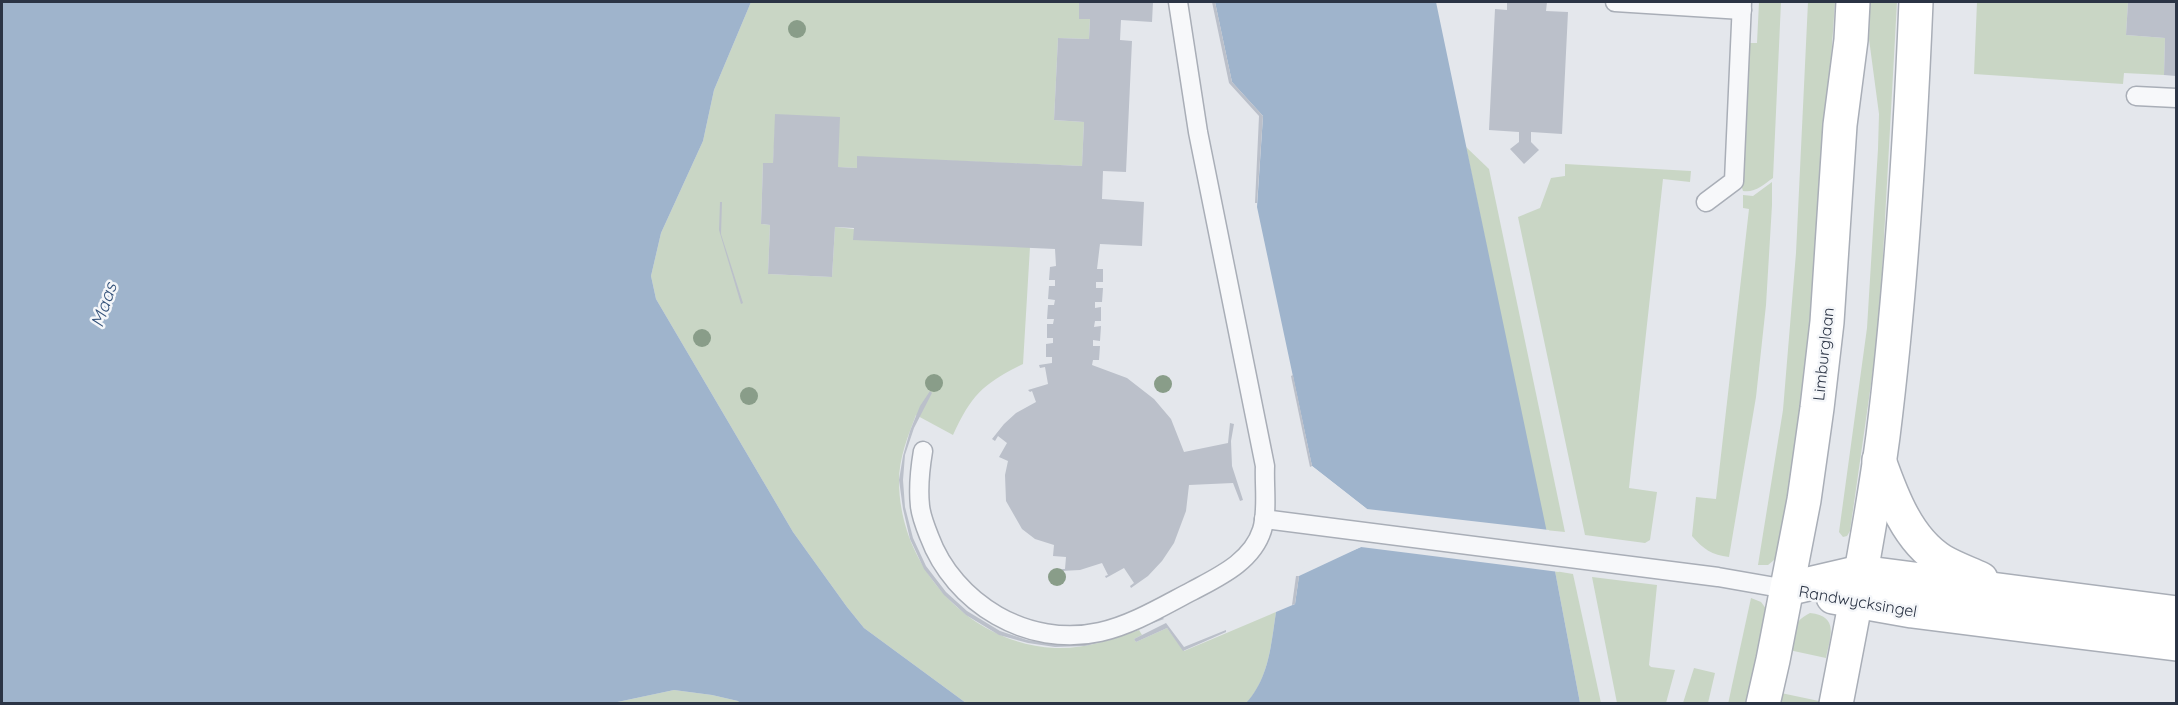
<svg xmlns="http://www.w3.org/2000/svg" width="2178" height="705" font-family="Quicksand,sans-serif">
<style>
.green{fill:#c9d6c5}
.water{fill:#9fb4cc}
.pier{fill:#e4e7ec}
.building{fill:#bbc0ca}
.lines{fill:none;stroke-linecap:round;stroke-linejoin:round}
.lane-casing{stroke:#a9aeb7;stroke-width:21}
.secondary-casing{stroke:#a9aeb7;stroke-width:36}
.lane{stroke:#f7f8fa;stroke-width:18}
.secondary{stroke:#fff;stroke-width:33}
.tree{fill:#899d89}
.labels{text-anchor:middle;stroke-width:5;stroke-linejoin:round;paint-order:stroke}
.street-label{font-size:16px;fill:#2b3445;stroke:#f4f6f9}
.water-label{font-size:18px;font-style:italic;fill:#34527a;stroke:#f4f6f9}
</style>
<rect width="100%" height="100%" fill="#e4e7ec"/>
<!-- green -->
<g class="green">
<path d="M 751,2 L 1079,2 L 1079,18 L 1090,19 L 1089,39 L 1058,38 L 1054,120 L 1084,122 L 1082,166 L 857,157 L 857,168 L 838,167 L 776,114 L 773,163 L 763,163 L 761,224 L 770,225 L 768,274 L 832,277 L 835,227 L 1030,247 L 1023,364 C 983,384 972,394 953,435 L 916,415 C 908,436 899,458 899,481 C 899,566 969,644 1055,648 C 1085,649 1112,640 1139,630 L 1142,635 L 1134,639 L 1136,642 L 1167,628 L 1184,651 L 1276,612 C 1271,645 1269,678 1246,704 L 966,703 L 864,628 L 847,607 L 793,532 L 656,299 L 651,276 L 661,233 L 703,141 L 714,90 Z"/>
<path d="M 1759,2 L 1781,2 L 1773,178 C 1763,185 1755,193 1743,191 L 1742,188 L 1750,43 L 1757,43 Z"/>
<polygon points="1808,2 1835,2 1807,411 1779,556 1768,565 1758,565 1783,410 1796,253"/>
<polygon points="1870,2 1897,2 1879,328 1850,531 1847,536 1843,537 1839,532 1867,328 1878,149 1879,114 1869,39"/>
<polygon points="1977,2 2128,2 2126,35 2165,38 2164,75 2124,73 2123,84 1974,74"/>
<polygon points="1466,147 1489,169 1565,532 1545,530"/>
<polygon points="1565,164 1691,171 1690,182 1663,179 1629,488 1657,492 1650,540 1645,543 1585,535 1518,217 1540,208 1551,178 1565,176"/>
<path d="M 1772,182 L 1772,205 L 1766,305 L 1756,397 L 1729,557 C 1712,555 1703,549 1692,536 L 1696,497 L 1716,499 L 1749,209 L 1743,208 L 1743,195 L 1753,196 Z"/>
<polygon points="1555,571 1573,574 1601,703 1580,703"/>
<polygon points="1592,577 1657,585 1649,665 1651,667 1675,670 1666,703 1617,703"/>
<polygon points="1751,598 1761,602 1767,610 1753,703 1728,704"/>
<path d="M 1810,613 C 1840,616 1830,638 1826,658 L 1789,650 C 1793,632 1792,622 1810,613 Z"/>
<polygon points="1694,668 1715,673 1708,703 1683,703"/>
<polygon points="674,690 712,695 738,701 741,703 608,704"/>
<polygon points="1781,693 1819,701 1818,703 1778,704"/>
</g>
<!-- water -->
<g class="water">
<polygon points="2,2 751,2 714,90 703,141 661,233 651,276 656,299 793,532 847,607 864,628 966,703 741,704 738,701 712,695 674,690 608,704 2,703"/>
<path d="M 1215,2 L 1436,2 L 1555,571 L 1580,703 L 1246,703 C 1269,678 1271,645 1276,612 L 1295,604 L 1299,576 L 1302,571 L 1361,547 L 1367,509 L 1312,466 L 1257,207 L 1263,116 L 1232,82 Z"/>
</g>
<!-- pier -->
<polygon class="pier" points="1312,466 1367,509 1549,530 1559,572 1361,547 1299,576 1300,569 1358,545 1363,510 1312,470"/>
<!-- building -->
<g class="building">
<polygon points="1079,2 1153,2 1152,22 1121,20 1120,40 1132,41 1126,172 1103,171 1102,199 1144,202 1142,246 1100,244 1097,269 1103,269 1103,282 1096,282 1096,288 1103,288 1102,302 1095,302 1095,308 1101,307 1101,321 1095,321 1094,327 1101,326 1100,341 1093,340 1093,346 1100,346 1099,360 1093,360 1092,365 1127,378 1154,399 1171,419 1184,452 1228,443 1230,423 1234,424 1231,441 1232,466 1243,500 1240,501 1233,483 1189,485 1186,511 1174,543 1162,561 1148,576 1131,588 1130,586 1134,583 1124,568 1106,578 1105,576 1108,575 1102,563 1080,570 1061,571 1061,569 1065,569 1066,557 1053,556 1054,545 1035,539 1022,529 1006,501 1005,475 1008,461 999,457 1007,443 998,436 995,441 992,439 1004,424 1016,413 1036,402 1032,391 1030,392 1028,390 1048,384 1045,367 1040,368 1039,365 1052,363 1052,357 1046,357 1046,344 1053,343 1053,338 1047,338 1047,324 1053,324 1054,319 1047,319 1048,305 1054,305 1055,300 1048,299 1049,286 1055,286 1055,280 1049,280 1050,267 1056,266 1055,249 853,240 854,228 835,227 832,277 768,274 770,225 761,224 763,163 773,163 775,114 840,117 838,167 857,168 857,156 1082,166 1084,122 1054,120 1058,38 1089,39 1090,19 1079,19"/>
<polygon points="1212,2 1215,2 1232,82 1263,116 1257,203 1255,203 1259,116 1229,83"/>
<polygon points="1507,2 1547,2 1546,11 1568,12 1562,134 1531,132 1531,142 1539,150 1524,164 1510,149 1519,142 1519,132 1489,130 1495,9 1507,10"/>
<polygon points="2128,2 2176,2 2176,76 2164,75 2165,38 2126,35"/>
<polygon points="720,202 722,202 721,234 743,303 741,304 719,230"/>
<polygon points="1293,375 1312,466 1310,467 1291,376"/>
<polygon points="930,391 932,393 914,428 905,455 903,480 905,507 913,538 926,566 946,592 967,611 1000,631 1027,640 1055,644 1081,643 1162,617 1164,619 1106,641 1085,646 1055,647 1028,643 999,635 966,615 944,595 924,569 910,539 903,509 899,480 903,456 910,431 920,406"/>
<polygon points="1296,576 1299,576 1295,604 1292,605"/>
<polygon points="1166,623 1184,647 1226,630 1226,632 1183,651 1167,628 1136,642 1134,639"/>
</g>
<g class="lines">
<defs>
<g id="lane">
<polyline points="1615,2 1742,10"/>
<polyline points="2136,96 2176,98"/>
<polyline points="1706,202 1734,181 1742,2"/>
<path d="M 923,451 C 920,469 918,488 920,506 C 921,516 925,526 929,536 C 954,604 1028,648 1100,632 C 1132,625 1163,606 1192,591 C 1218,577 1252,562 1262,530 C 1268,511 1264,486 1265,466 L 1198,132 L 1178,2"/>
<polyline points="1264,519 1718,577 1787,589"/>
</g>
<g id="secondary">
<path d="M 1879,460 C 1892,497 1908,540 1942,561 C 1954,568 1968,573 1981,579"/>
<polyline points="1787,589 1860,572 2176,613"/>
<polyline points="1833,597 1912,611 2176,644"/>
<polyline points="1763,704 1773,660 1804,500 1817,408 1827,322 1840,125 1851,40 1853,2"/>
<path d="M 1836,704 C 1853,615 1871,525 1883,436 C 1901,292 1910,146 1916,2"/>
</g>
</defs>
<!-- lane casing -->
<use href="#lane" class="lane-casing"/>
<!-- secondary casing -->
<use href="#secondary" class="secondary-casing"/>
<!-- lane -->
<use href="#lane" class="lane"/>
<!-- secondary -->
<use href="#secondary" class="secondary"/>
</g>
<!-- trees -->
<g class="tree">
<circle cx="797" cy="29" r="9"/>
<circle cx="702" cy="338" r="9"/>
<circle cx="934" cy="383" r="9"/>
<circle cx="1163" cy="384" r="9"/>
<circle cx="749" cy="396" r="9"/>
<circle cx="1057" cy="577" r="9"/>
</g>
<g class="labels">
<!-- street labels -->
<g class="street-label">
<text transform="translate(1823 354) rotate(-84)" y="6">Limburglaan</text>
<text transform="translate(1858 601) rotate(10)" y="6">Randwycksingel</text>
</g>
<!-- water labels -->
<g class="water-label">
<text transform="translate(104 305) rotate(-71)" y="6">Maas</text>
</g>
</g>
<!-- border -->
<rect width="2178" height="705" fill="none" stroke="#2b3445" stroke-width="6"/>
</svg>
